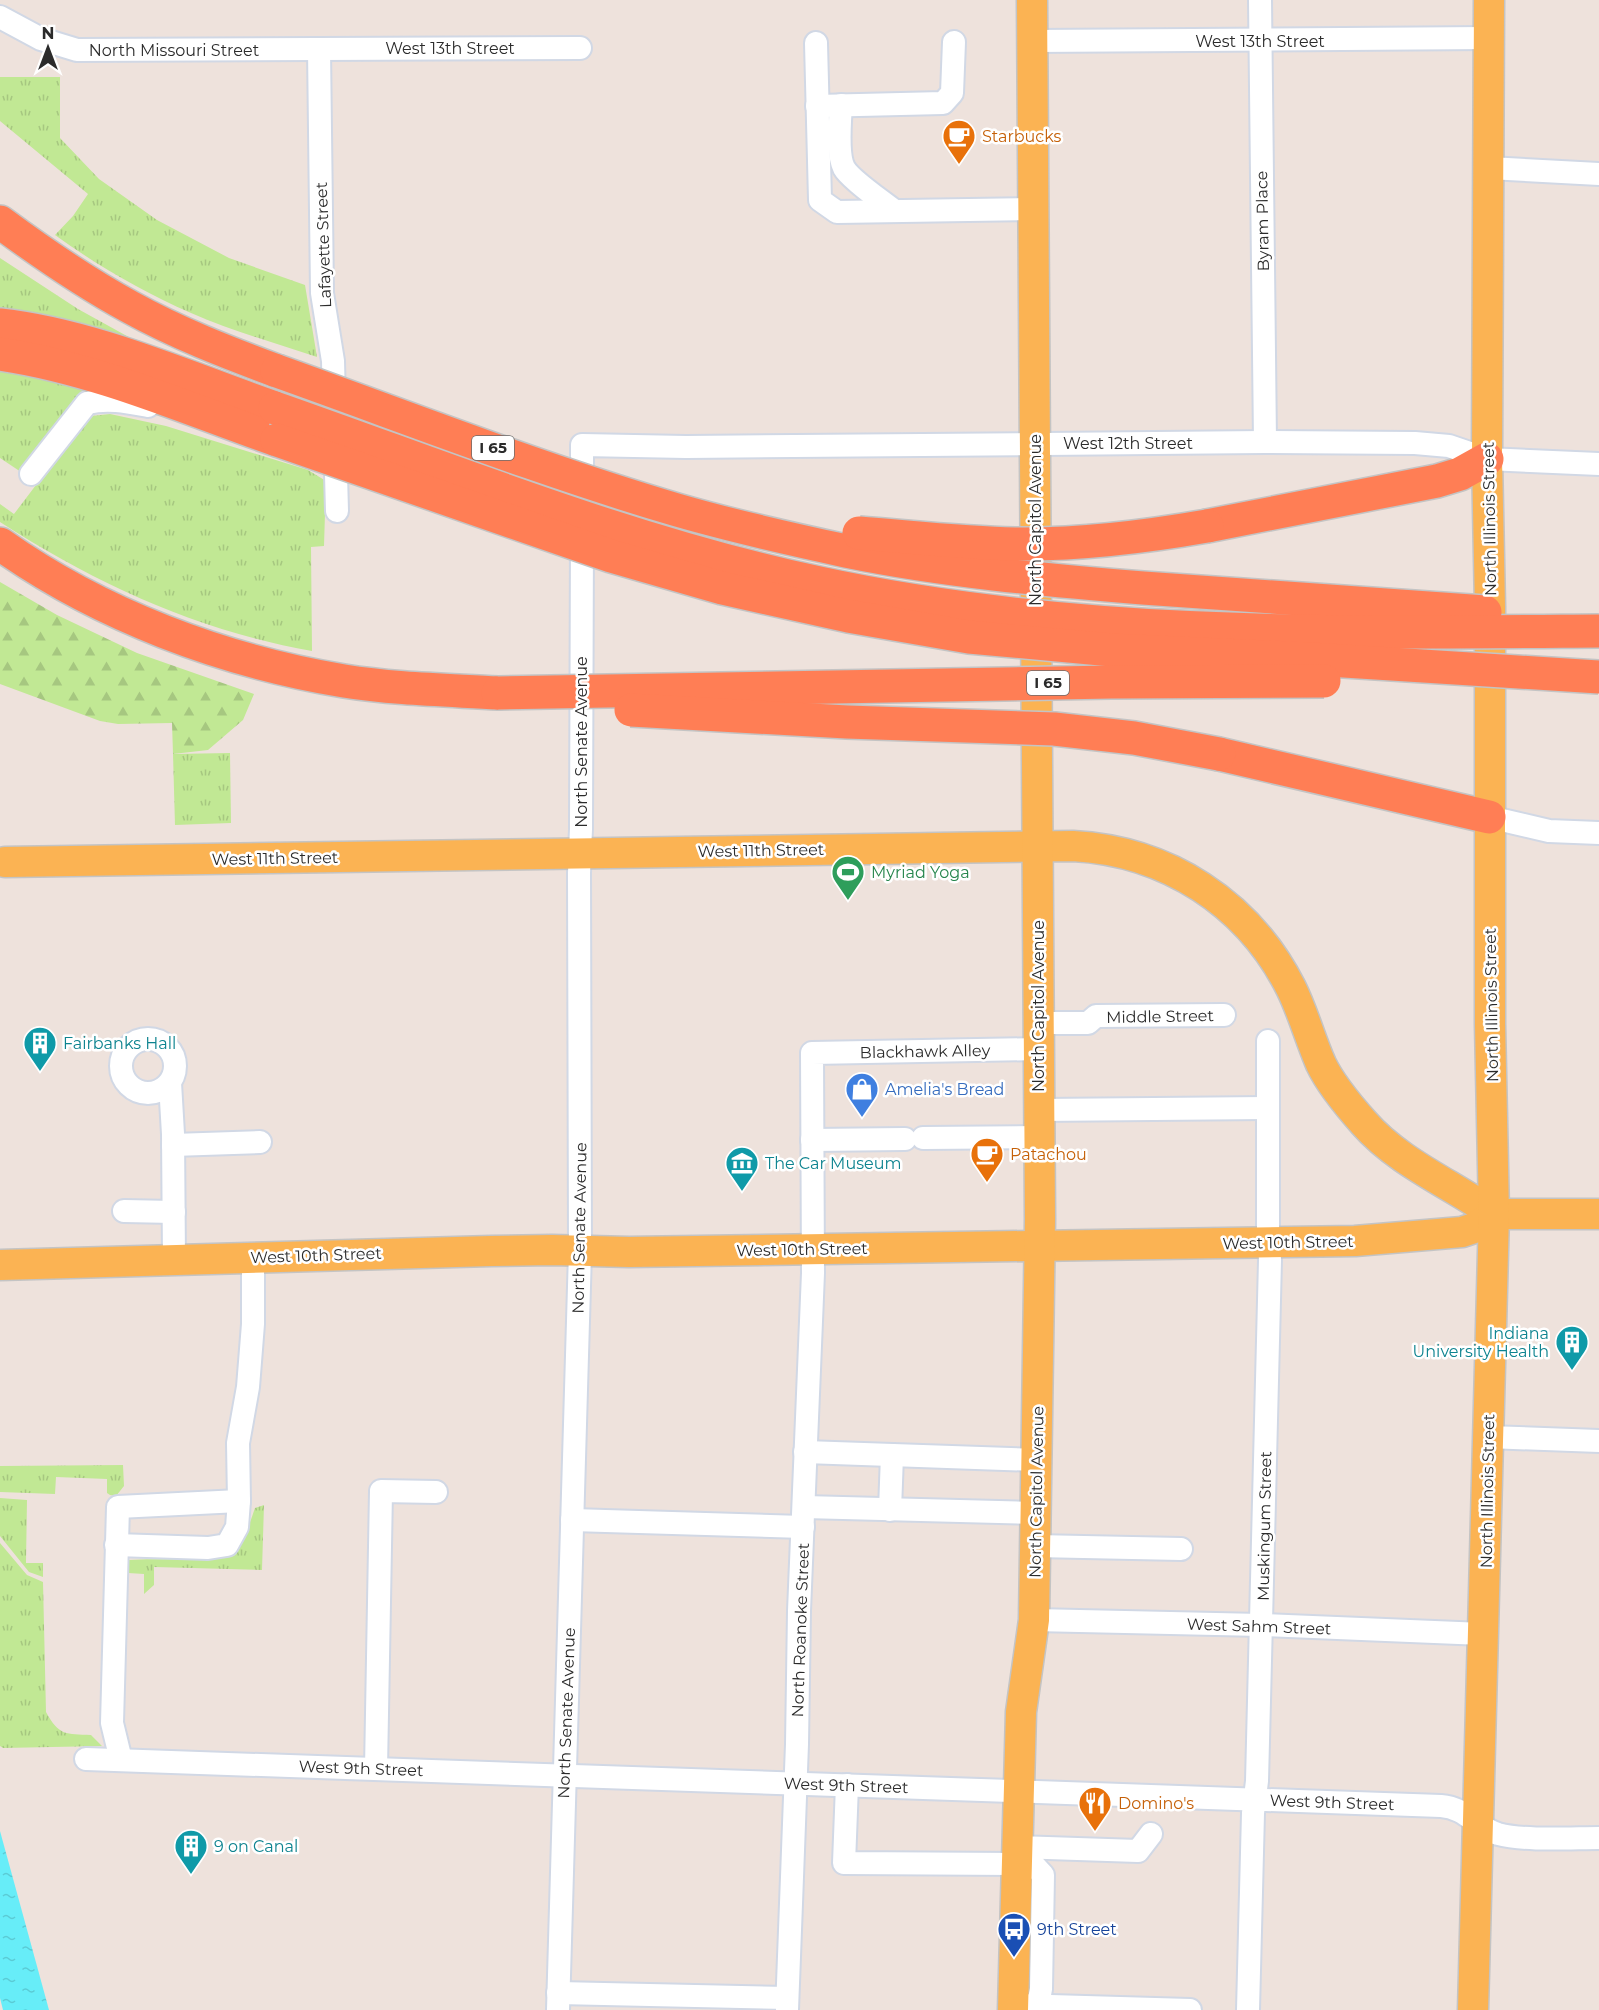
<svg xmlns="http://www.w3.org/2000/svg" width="1599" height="2010" font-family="Montserrat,sans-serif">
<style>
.grass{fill:url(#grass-tufts)}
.forest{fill:url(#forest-firs)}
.water{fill:url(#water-ripples)}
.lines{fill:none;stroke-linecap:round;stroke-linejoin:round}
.minor-casing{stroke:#d1d8e5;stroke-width:26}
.major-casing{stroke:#c4c4c4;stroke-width:33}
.highway-casing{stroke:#c4c4c4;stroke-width:36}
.minor{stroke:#fff;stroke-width:22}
.major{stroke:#fbb353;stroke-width:30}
.highway{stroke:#ff7e55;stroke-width:33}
.highway-bridge-casing{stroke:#c4c4c4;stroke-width:36;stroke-linecap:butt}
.highway-bridge{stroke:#ff7e55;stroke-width:33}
.labels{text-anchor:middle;stroke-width:5;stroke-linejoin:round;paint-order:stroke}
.shield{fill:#fff;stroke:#6b6b6b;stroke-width:1.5}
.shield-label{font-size:15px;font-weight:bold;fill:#2b2b2b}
.street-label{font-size:16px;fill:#2b2b2b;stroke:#fff}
.food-label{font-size:16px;fill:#c56008;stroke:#fff;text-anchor:start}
.leisure-label{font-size:16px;fill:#27864d;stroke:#fff;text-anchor:start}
.culture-label{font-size:16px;fill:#0d838f;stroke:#fff;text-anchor:start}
.shop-label{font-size:16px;fill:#366cbe;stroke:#fff;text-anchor:start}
.transit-label{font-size:16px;fill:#164399;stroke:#fff;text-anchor:start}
</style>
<defs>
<pattern id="grass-tufts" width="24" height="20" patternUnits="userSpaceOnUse" patternTransform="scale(1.5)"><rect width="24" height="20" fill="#c1e894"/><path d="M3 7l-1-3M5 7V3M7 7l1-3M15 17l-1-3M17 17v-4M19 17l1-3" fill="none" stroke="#a6c780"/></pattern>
<pattern id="forest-firs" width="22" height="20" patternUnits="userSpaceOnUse" patternTransform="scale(1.5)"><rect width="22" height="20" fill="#c1e894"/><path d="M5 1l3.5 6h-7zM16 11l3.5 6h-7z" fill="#a6c780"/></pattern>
<pattern id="water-ripples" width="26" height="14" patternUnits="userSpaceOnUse" patternTransform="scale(1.5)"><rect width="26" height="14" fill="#67edf8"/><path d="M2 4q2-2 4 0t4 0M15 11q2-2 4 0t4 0" fill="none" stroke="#5acbd5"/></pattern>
</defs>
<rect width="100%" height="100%" fill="#eee2dc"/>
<!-- grass -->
<g class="grass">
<path d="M 0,77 L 60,77 L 60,138 L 99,179 L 157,220 L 229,258 L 305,285 L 317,357 C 275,343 232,331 191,313 C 143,292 98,266 55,235 L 73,216 L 88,194 L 0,121 Z"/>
<polygon points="0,258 78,309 145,346 36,315 0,309"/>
<polygon points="0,370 60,382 83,390 24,474 0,458"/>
<path d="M 110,414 L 166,426 L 308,470 L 326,481 L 324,546 L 311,547 L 312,651 C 196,630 98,585 0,522 L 0,504 L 14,514 L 36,485 L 32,481 L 82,417 Z"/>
<polygon points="230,753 231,823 175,825 173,754"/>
<polygon points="123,1465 124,1486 116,1496 110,1495 107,1493 107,1479 56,1477 55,1494 0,1492 0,1466"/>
<polygon points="0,1498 27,1500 26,1563 43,1563 43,1577 29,1572 0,1536"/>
<path d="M 264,1505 L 262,1570 L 154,1567 L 154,1585 L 144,1594 L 144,1574 L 128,1573 L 129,1560 C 163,1557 205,1565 235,1545 C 246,1538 251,1519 255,1508 Z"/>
<path d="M 0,1543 L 27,1575 L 43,1582 L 46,1712 C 59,1736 66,1734 91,1735 L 102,1746 L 3,1748 L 0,1746 Z"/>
</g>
<!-- forest -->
<polygon class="forest" points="0,582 57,615 137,653 254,694 243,720 208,750 173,754 172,723 118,724 100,721 0,684"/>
<!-- water -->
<polygon class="water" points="0,1831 49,2010 3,2010 0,1998"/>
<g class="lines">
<defs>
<g id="minor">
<polyline points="1260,0 1265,442"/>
<polyline points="0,17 41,39 77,50 580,48"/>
<polyline points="1032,41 1489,38"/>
<polyline points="816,43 820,200 837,212 1033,209"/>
<polyline points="319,49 322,293 333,361 337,511"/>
<path d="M 841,105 C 840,120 837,155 844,168 C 850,179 884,203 895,211"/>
<polyline points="817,106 943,103 952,93 954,42"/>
<polyline points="1489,168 1599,174"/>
<path d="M 31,474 L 87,403 C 108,398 127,402 148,406"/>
<polyline points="582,492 582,445 686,447 1265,442 1415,443 1449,446 1487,459 1599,464"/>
<polyline points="1489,817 1549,831 1599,833"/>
<polyline points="1038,1023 1088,1023 1096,1016 1224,1015"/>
<circle cx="148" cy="1066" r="27"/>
<polyline points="170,1083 173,1134 174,1260"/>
<polyline points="1039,1110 1268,1108"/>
<polyline points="923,1138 1039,1137"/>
<polyline points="812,1140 905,1139"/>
<polyline points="173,1145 260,1142"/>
<polyline points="124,1211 174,1212"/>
<polyline points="1488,1437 1599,1441"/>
<polyline points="805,1452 1036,1460"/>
<polyline points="804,1507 1036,1513"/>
<polyline points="890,1510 892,1455"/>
<polyline points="572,1520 803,1527"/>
<polyline points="116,1545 208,1548 227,1545 237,1527 239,1501 238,1443 248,1387 253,1324 253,1257"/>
<polyline points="1035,1546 1181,1549"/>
<polyline points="1034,1620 1261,1625 1483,1634"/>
<path d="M 86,1759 L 1441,1806 C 1467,1808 1475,1827 1498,1834 C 1524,1841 1571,1838 1599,1838"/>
<polyline points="121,1760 112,1723 118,1507 239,1501"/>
<polyline points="376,1769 381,1491 436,1492"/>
<polyline points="847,1785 844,1863 1016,1864"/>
<polyline points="1017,1847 1043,1875 1041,1989 1037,2010"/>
<polyline points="1017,1847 1138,1851 1151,1834"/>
<polyline points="558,1993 787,1998"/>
<polyline points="1013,2005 1190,2010"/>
<polyline points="558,2010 580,1252 579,873 581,829 582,534"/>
<polyline points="787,2010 797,1744 799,1611 813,1273 812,1053 1038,1049"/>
<polyline points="1248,2010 1253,1813 1257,1781 1270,1260 1268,1226 1268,1041"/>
</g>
<g id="major">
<path d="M 5,862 L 1073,846 C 1167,851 1248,903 1291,988 C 1303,1012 1310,1039 1321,1064 C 1331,1085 1348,1105 1364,1123 C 1398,1162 1451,1184 1494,1214"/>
<polyline points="0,1265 491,1251 552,1250 629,1252 1355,1241 1462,1232 1474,1228 1494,1214 1599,1214"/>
<polyline points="1013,2010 1021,1712 1034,1620 1040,1219 1032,0"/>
<polyline points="1473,2010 1494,1214 1490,1024 1490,607 1487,459 1489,0"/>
</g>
<g id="highway">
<path d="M 0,222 C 42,253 84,282 130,307 C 177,333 226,352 277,371"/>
<path d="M 0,325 C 92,335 188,378 275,408"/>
<path d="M 0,354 C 95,368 186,408 277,440"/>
<polyline points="1207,526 1437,481 1460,474 1487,459"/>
<path d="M 0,544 C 100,615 223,661 344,681 C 394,689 447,690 498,693"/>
<polyline points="1219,754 1489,817"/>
</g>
</defs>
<!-- minor casing -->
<use href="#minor" class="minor-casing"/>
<!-- major casing -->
<use href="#major" class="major-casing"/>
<!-- highway casing -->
<use href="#highway" class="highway-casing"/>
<!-- minor -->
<use href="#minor" class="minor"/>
<!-- major -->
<use href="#major" class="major"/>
<!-- highway -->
<use href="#highway" class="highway"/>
<defs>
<g id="highway-bridge">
<path d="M 277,371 C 409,418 541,470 677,510 C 732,526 790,539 846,551 C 944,571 1044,580 1143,588 C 1257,597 1371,605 1485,612"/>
<path d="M 275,408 C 455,471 632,543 819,583 C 1075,638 1339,633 1599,631"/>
<polyline points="277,440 611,556 722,588 848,616 969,637 1112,650 1312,659 1599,677"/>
<path d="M 859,533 C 911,537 963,543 1015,544 C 1079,545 1144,537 1207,526"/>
<polyline points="498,693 1111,682 1324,681"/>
<polyline points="631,710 847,722 1054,729 1134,738 1219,754"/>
</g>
</defs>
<!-- highway-bridge casing -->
<use href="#highway-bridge" class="highway-bridge-casing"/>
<!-- highway-bridge -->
<use href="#highway-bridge" class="highway-bridge"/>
</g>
<!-- icons -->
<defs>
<symbol id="cafe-pin" viewBox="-11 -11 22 30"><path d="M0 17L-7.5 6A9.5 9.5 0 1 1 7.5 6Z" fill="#e8710a" stroke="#fff"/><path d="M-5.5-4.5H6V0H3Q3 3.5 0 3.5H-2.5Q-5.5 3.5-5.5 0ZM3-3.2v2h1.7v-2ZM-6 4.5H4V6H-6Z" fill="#fff"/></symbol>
<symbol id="stadium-pin" viewBox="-11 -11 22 30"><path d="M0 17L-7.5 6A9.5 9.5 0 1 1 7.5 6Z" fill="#2e9e5b" stroke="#fff"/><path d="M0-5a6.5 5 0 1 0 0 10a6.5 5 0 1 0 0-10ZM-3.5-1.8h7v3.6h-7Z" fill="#fff"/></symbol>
<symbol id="building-pin" viewBox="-11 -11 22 30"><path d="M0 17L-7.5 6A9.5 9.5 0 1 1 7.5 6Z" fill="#0f9aa8" stroke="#fff"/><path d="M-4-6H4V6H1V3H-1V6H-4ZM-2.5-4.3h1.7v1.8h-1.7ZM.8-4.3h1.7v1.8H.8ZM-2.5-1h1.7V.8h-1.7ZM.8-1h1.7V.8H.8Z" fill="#fff"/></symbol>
<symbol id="shop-pin" viewBox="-11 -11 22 30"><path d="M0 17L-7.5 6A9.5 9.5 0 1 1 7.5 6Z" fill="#3f7fe0" stroke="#fff"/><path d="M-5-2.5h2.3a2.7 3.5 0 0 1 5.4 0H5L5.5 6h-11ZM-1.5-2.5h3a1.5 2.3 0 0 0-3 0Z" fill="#fff"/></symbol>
<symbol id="museum-pin" viewBox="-11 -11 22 30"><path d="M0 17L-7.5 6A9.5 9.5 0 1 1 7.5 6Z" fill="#0f9aa8" stroke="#fff"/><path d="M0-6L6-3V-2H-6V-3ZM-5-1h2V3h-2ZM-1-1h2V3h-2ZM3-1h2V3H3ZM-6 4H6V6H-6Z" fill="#fff"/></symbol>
<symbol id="restaurant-pin" viewBox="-11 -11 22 30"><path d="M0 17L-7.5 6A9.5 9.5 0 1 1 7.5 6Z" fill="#e8710a" stroke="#fff"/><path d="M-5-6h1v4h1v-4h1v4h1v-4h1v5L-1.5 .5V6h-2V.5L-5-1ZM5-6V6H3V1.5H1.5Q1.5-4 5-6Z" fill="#fff"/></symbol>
<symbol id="bus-pin" viewBox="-11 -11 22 30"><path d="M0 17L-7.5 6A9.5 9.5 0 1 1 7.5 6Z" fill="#1a4fb4" stroke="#fff"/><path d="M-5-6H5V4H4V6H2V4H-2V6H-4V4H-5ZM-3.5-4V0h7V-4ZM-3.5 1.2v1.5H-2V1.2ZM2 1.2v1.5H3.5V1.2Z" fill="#fff"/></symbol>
</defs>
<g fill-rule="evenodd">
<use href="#cafe-pin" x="940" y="117" width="38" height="52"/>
<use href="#stadium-pin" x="829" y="853" width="38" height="52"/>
<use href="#building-pin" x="21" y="1024" width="38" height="52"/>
<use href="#shop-pin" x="843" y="1070" width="38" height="52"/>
<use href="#cafe-pin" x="968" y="1135" width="38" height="52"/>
<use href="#museum-pin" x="723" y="1144" width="38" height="52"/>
<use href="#building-pin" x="1553" y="1323" width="38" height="52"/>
<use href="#restaurant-pin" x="1076" y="1784" width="38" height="52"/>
<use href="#building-pin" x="172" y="1827" width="38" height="52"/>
<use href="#bus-pin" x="995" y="1910" width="38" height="52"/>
</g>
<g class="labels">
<!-- shield labels -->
<g class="shield">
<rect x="472" y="436" width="42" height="24" rx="4.5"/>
<rect x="1027" y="671" width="42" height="24" rx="4.5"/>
</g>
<g class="shield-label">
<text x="493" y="453">I 65</text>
<text x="1048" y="688">I 65</text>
</g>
<!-- street labels -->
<g class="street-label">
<text x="1260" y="47">West 13th Street</text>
<text x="450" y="54">West 13th Street</text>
<text x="174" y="56">North Missouri Street</text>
<text transform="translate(1262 221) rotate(-91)" y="6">Byram Place</text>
<text transform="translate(323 245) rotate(-92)" y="6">Lafayette Street</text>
<text x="1128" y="449">West 12th Street</text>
<text transform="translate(1489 519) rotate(-91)" y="6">North Illinois Street</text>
<text transform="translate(1035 520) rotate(-90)" y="6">North Capitol Avenue</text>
<text transform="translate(581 742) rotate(-90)" y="6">North Senate Avenue</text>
<text transform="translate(761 850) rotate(-1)" y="6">West 11th Street</text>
<text transform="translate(275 858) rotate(-1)" y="6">West 11th Street</text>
<text transform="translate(1491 1005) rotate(-91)" y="6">North Illinois Street</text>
<text transform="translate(1038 1006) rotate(-90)" y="6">North Capitol Avenue</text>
<text transform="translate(1160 1016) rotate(-1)" y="6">Middle Street</text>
<text transform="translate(925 1051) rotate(-1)" y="6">Blackhawk Alley</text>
<text transform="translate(579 1228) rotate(-89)" y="6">North Senate Avenue</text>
<text transform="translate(1288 1242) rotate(-1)" y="6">West 10th Street</text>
<text transform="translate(802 1249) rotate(-1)" y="6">West 10th Street</text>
<text transform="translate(316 1255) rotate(-2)" y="6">West 10th Street</text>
<text transform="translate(1487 1491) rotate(-89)" y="6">North Illinois Street</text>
<text transform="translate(1036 1492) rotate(-89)" y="6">North Capitol Avenue</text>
<text transform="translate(1264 1526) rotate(-89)" y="6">Muskingum Street</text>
<text transform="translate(1259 1626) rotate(2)" y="6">West Sahm Street</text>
<text transform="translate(800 1630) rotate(-88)" y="6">North Roanoke Street</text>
<text transform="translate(566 1713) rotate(-88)" y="6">North Senate Avenue</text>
<text transform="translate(361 1768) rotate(2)" y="6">West 9th Street</text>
<text transform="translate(846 1785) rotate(2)" y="6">West 9th Street</text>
<text transform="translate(1332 1802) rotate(2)" y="6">West 9th Street</text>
</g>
<!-- food labels -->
<g class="food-label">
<text x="982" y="142">Starbucks</text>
<text x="1010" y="1160">Patachou</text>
<text x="1118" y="1809">Domino's</text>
</g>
<!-- leisure labels -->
<g class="leisure-label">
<text x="871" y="878">Myriad Yoga</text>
</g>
<!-- culture labels -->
<g class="culture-label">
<text x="63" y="1049">Fairbanks Hall</text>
<text x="765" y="1169">The Car Museum</text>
<text x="1549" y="1339" text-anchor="end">Indiana<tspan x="1549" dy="18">University Health</tspan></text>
<text x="214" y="1852">9 on Canal</text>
</g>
<!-- shop labels -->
<g class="shop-label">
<text x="885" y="1095">Amelia's Bread</text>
</g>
<!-- transit labels -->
<g class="transit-label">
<text x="1037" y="1935">9th Street</text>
</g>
</g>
<!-- north arrow -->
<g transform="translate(48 48)" stroke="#ffffff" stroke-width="4.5" paint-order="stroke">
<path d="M0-4.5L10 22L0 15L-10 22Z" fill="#2b2b2b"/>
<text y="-9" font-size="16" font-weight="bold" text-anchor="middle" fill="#2b2b2b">N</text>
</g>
</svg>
